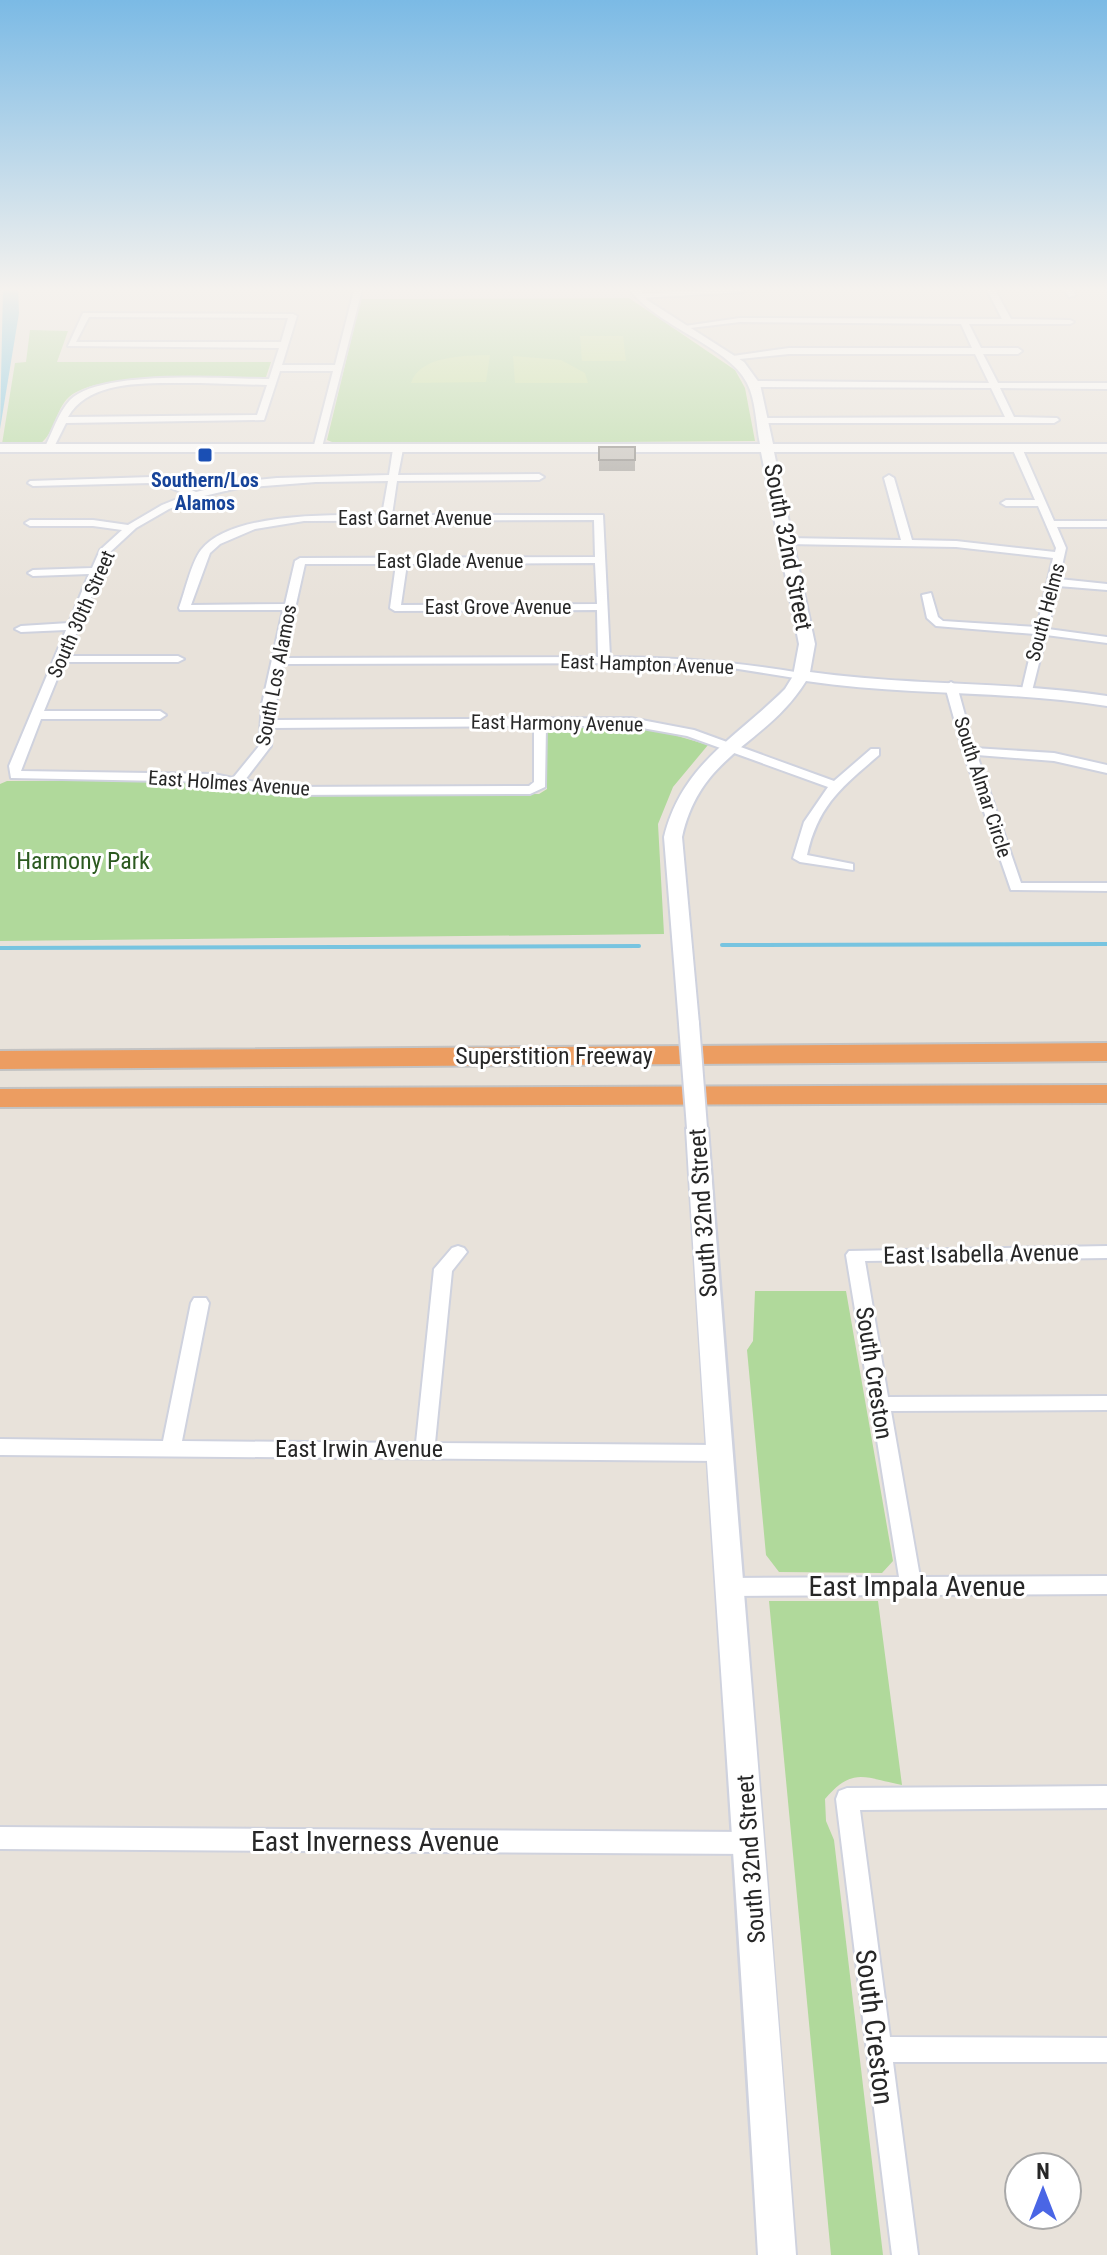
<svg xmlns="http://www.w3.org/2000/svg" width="1107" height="2255" font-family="'Roboto Condensed',sans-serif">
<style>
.green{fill:#b0d99b}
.pitch{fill:#c1e098}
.water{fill:#77c4e0}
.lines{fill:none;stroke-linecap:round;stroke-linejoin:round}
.stream{stroke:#77c4e0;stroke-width:4}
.street-casing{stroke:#cfd2de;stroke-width:4}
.secondary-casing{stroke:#cfd2de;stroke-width:4}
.highway-casing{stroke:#c3c3c3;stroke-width:4}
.street{fill:#fff;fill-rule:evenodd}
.secondary{fill:#fff;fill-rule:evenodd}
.highway{fill:#ec9d61;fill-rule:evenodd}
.secondary-bridge-casing{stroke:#cfd2de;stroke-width:24;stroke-linecap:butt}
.secondary-bridge{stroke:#fff;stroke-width:20}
.wall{fill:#a5a29d}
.building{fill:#c0bcb6;stroke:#86847f;stroke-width:2}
.transit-dot{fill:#1a4fb4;stroke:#fff;stroke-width:3}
.labels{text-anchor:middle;stroke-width:6;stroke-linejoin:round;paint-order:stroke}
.far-transit-label{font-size:20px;font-weight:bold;fill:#164399;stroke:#fff}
.far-street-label{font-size:20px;fill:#272727;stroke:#fff}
.street-label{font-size:24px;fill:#272727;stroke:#fff}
.park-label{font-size:24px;fill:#2c5a20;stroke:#fff}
.near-street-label{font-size:28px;fill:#272727;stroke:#fff}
</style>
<rect width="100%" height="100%" fill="#e8e2da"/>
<!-- green -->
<g class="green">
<polygon points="629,298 735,370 745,388 755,441 337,444 327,440 361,299"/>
<path d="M 30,330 L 68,331 L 57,362 L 271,362 L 266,377 L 259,379 C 217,379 100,370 69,397 C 55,410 55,433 40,444 L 2,444 L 15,363 L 26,362 Z"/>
<polygon points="608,725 657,730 708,745 673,787 658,824 664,934 0,941 0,784 7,781 205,781 294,795 539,794 547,789 547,728"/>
<polygon points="755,1291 846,1291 893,1561 882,1573 779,1572 766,1555 747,1350 753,1341"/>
<path d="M 769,1601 L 878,1601 L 902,1785 C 865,1778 853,1766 825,1799 L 826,1821 L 834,1840 L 883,2255 L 831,2255 Z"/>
</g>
<!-- pitch -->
<g class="pitch">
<polygon points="580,336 623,336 626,361 582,361"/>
<path d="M 490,355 L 486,382 L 411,383 C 420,355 465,356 490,355 Z"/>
<polygon points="513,356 561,360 585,373 588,383 515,383"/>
</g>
<!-- water -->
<polygon class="water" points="3,286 18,286 19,313 0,429"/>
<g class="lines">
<!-- stream -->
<g class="stream">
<polyline points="722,945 1107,944"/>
<polyline points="0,948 639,946"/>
</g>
<defs>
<g id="street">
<path d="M 355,286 L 363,286 L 321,451 L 313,449 L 333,371 L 280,371 L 264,420 L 66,423 L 52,451 L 44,449 C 52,433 58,413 70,400 C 100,369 226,379 269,379 L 279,348 L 68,346 L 83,313 L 293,314 L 297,316 L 282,365 L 335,365 ZM 89,317 L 288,318 L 281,342 L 76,342 ZM 200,383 L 267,385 L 257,415 L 68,417 C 91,376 159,384 200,383 Z"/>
<polygon points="985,286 993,286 1011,319 1070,320 1074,322 1070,324 969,324 981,348 1018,348 1022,351 1018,354 983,354 998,383 1107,383 1107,389 1000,388 1014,417 1057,418 1059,420 1054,423 763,423 758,420 760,418 1005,417 991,388 754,387 750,384 754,381 989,383 975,354 789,354 730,360 726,357 789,348 972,348 961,324 740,322 682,329 678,327 740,318 1002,319"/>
<polygon points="1061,286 1069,286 1076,295 1069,297"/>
<polygon points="741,288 744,292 639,298 635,296 639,294"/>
<path d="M 398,446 L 403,449 L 398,475 L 539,474 L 544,477 L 539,480 L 397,481 L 392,515 L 603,515 L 610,657 C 675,657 737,662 801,673 L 807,676 L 801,679 L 732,668 L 668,663 L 283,664 L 273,720 L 631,718 L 694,730 L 834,781 L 871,749 L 879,749 L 879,755 C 842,787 818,805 807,855 L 853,864 L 853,870 L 800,862 L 793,858 L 804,822 L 828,787 L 687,736 L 631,726 L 546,726 L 545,787 L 530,794 L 283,795 L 214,782 L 11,778 L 9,766 L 66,630 L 21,632 L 15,629 L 21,626 L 69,623 L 89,574 L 33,576 L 28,573 L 33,570 L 92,568 L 100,550 L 122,530 L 93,526 L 30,526 L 25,523 L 30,520 L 93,520 L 128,525 L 162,505 L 187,495 L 162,484 L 151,483 L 33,486 L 28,483 L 30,481 L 151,477 L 167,479 L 196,492 L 238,482 L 277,478 L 389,475 L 393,449 ZM 388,481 L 382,515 C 337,515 231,511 201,550 C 191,563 185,592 179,608 L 180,610 L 283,610 L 262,704 L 259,746 L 233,778 L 214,774 L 21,771 L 41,719 L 160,719 L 166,715 L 160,711 L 44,711 L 64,662 L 178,662 L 184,659 L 178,656 L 67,656 L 109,553 L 136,528 L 169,509 L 204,496 L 238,488 L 316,482 ZM 594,520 L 595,557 L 300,558 L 295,561 L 285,604 L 191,605 L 210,553 L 220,544 L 255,529 L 304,521 ZM 595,563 L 597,604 L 401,605 L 407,564 ZM 305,564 L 396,564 L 390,608 L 395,611 L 597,610 L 598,657 L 284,658 ZM 534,726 L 534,782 L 529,786 L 283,787 L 245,780 L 271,746 L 272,728 Z"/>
<polygon points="1014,446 1022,448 1054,521 1107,521 1107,527 1057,527 1066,548 1059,579 1107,584 1107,590 1058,586 1048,629 1107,637 1107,643 1046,635 1032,691 1024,691 1022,689 1035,634 936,626 927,618 922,595 931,593 938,617 943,621 1037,627 1053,558 956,547 787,544 782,541 787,538 901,540 884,478 889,475 894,478 912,540 956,541 1055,552 1056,548 1038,506 1006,506 1001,503 1006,500 1035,500 1012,448"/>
<polygon points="951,682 957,686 974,748 1054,753 1107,765 1107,773 1054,761 977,755 1021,883 1107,883 1107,891 1011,890 963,751 945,686"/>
<polygon points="458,1246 464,1248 467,1252 452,1271 435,1443 719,1445 726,1447 729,1453 726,1459 719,1461 0,1455 0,1439 163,1441 191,1303 194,1298 206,1298 209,1303 182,1441 416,1443 434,1269 452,1248"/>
<polygon points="1107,1246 1107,1258 865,1261 888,1397 1107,1396 1107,1410 891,1411 920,1577 1107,1576 1107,1594 727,1596 720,1593 717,1587 720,1581 727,1578 899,1577 872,1409 869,1404 870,1401 846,1255 849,1251"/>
<polygon points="1107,1786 1107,1808 860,1810 890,2037 1107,2038 1107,2062 893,2062 918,2255 892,2255 836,1799 839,1791 847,1788"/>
<polygon points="0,1827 751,1832 759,1835 762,1843 759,1851 751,1854 0,1849"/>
</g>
<g id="secondary">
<path d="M 627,286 L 638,286 L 647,300 L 744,362 L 760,384 L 773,444 L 1107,444 L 1107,452 L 774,452 L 815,644 L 810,672 C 908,686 1008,681 1107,696 L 1107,706 C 1007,690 906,696 806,681 C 766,746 701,752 682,837 L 699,1024 L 689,1031 L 679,1024 L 664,837 C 682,764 735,739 785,689 L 793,676 L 799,644 L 761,452 L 0,452 L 0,444 L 760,444 C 756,426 756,400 747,383 C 728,345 655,327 627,286 Z"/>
<path d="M 697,1120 L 708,1128 C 735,1504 769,1879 796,2255 L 758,2255 C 737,1879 708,1504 686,1128 Z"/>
</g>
<g id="highway">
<polygon points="1107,1043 1107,1061 0,1069 0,1051"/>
<polygon points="1107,1085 1107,1103 0,1107 0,1089"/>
</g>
</defs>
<!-- street casing -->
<use href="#street" class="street-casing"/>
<!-- secondary casing -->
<use href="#secondary" class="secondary-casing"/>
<!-- highway casing -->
<use href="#highway" class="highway-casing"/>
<!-- street -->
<use href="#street" class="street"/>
<!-- secondary -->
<use href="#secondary" class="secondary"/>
<!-- highway -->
<use href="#highway" class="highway"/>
<defs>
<polyline id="secondary-bridge" points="689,1024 697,1128"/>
</defs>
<!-- secondary-bridge casing -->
<use href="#secondary-bridge" class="secondary-bridge-casing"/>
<!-- secondary-bridge -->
<use href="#secondary-bridge" class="secondary-bridge"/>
</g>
<!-- wall -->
<polygon class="wall" points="599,447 635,460 635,471 599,471"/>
<!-- building -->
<rect class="building" x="599" y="447" width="36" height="13"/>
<!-- sky -->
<linearGradient id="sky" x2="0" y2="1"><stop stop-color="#7bbae5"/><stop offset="0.48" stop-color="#f5f2ee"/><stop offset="1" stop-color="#f5f2ee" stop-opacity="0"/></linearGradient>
<rect width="1107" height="602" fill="url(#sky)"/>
<!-- markers -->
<rect class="transit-dot" x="197" y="447" width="16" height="16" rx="4"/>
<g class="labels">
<!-- far-transit labels -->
<g class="far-transit-label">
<text x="205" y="487">Southern/Los<tspan x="205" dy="23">Alamos</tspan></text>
</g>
<!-- far-street labels -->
<g class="far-street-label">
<text x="415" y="525">East Garnet Avenue</text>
<text x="450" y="568">East Glade Avenue</text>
<text x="498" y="614">East Grove Avenue</text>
<text transform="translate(1045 612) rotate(-75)" y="7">South Helms</text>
<text transform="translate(81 614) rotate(-66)" y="7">South 30th Street</text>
<text transform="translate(647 664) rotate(2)" y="7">East Hampton Avenue</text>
<text transform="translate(276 675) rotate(-79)" y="7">South Los Alamos</text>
<text transform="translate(557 723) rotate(1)" y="7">East Harmony Avenue</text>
<text transform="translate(229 783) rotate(4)" y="7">East Holmes Avenue</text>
<text transform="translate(983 787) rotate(72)" y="7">South Almar Circle</text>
</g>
<!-- street labels -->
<g class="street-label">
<text transform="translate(788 547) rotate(79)" y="8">South 32nd Street</text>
<text x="554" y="1064">Superstition Freeway</text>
<text transform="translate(703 1213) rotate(-94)" y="8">South 32nd Street</text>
<text transform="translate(981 1254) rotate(-1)" y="8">East Isabella Avenue</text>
<text transform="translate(874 1373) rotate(81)" y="8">South Creston</text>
<text x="359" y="1457">East Irwin Avenue</text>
<text transform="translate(751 1859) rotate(-94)" y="8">South 32nd Street</text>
</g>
<!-- park labels -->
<g class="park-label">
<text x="83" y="869">Harmony Park</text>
</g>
<!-- near-street labels -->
<g class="near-street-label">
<text x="917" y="1596">East Impala Avenue</text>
<text x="375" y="1851">East Inverness Avenue</text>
<text transform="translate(875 2027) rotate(83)" y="10">South Creston</text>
</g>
</g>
<!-- north arrow -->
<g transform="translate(1043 2191)"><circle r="38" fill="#ffffff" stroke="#a9a9a9" stroke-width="2"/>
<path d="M0-6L14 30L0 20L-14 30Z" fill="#4a66e5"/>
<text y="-12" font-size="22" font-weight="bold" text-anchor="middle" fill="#272727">N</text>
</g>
</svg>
